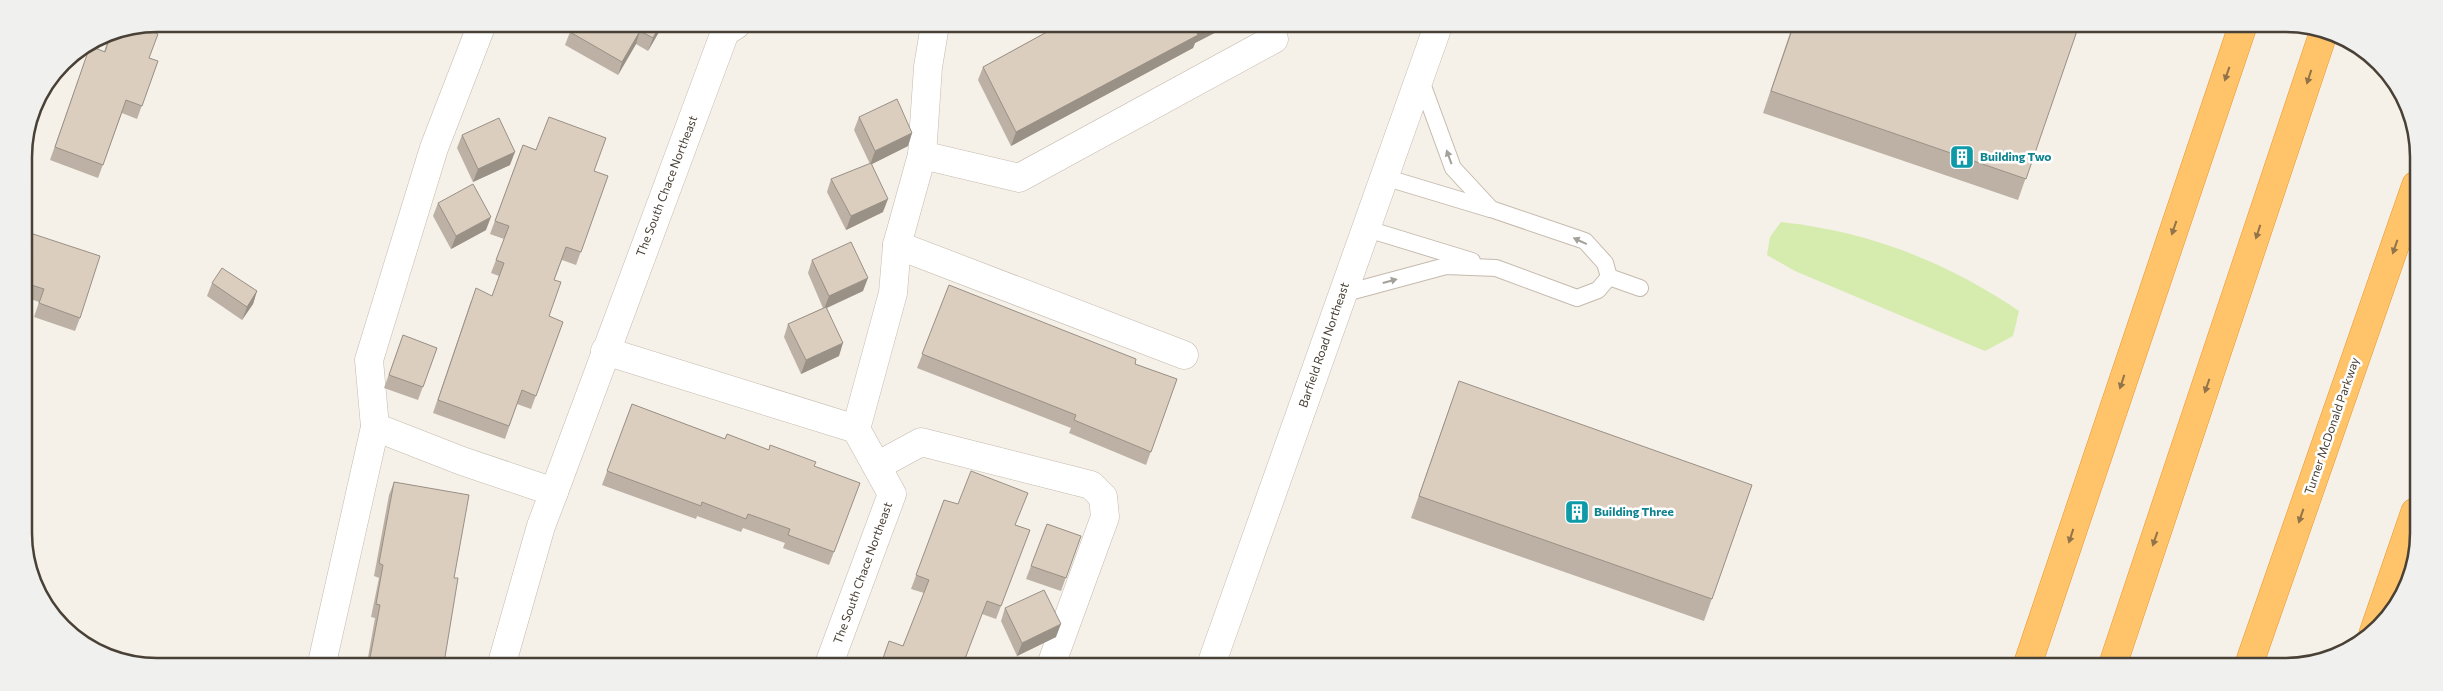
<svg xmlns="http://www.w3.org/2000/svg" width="2443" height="691" font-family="Commissioner,sans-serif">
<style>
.green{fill:#d5ecae}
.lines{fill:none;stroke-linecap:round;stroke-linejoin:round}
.service-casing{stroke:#c5baad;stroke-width:18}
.minor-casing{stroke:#c5baad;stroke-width:29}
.tertiary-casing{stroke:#c5baad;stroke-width:29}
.motorway-casing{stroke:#ea972d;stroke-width:29}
.service{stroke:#fff;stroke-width:16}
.minor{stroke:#fff;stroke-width:28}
.tertiary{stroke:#fff;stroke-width:28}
.motorway{stroke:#ffc369;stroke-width:28}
.wall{fill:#bcb1a4}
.shaded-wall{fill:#999086}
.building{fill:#dbcebf;stroke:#999086}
.oneway{fill:#92744a}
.oneway2{fill:#a4a09a}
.labels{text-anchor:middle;stroke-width:5;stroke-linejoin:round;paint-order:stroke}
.culture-label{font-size:12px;font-weight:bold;fill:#0d838f;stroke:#fff;text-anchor:start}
.street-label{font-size:12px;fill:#494036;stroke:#fff}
.rim{fill:none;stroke:#494036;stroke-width:2.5}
</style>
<rect width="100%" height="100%" fill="#f5f0e8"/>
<!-- green -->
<path class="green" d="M 1781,222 C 1870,232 1945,261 2019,311 L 2013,336 L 1985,351 L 1795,271 L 1767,255 L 1770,237 Z"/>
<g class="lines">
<defs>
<g id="service">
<polyline points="1420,78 1453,168 1491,209 1585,241 1605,263 1609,277"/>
<polyline points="1384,177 1490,209"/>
<polyline points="1364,228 1472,261"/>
<polyline points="1609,277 1640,288"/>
<polyline points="1342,294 1446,266 1496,268 1577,298 1598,290 1609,277"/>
</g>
<g id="minor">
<polyline points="922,155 1019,178 1274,39"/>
<polyline points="897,245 1184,355"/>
<polyline points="605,351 856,429"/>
<polyline points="375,427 369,360 434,148 482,24"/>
<polyline points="877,466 921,442 1091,485 1103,497 1105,517 1051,665"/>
<polyline points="322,663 375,427 462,461 554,492"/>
<polyline points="502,663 541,526 554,492 725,32 736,25"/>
<polyline points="829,664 892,494 856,429 893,293 897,245 922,155 928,67 935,25"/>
</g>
<polyline id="tertiary" points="1211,665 1438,26"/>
<g id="motorway">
<polyline points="2373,634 2415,512"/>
<polyline points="2027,666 2242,28"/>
<polyline points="2112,667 2324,31"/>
<polyline points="2248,667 2416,185"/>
</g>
</defs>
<!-- service casing -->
<use href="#service" class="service-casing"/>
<!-- minor casing -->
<use href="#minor" class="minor-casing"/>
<!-- tertiary casing -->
<use href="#tertiary" class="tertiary-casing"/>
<!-- motorway casing -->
<use href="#motorway" class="motorway-casing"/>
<!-- service -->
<use href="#service" class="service"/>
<!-- minor -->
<use href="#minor" class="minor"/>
<!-- tertiary -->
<use href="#tertiary" class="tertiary"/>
<!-- motorway -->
<use href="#motorway" class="motorway"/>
</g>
<!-- wall -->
<g class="wall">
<polygon points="574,25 663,25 648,51 636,44 618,75 565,45 570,32"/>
<polygon points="1054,26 1228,26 1195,43 1193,48 1011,146 978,80 983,67 1052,29"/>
<polygon points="140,27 149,58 158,61 137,119 122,113 98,178 50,160 90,46 104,52 110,33"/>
<polygon points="1792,27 2078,28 2018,200 1763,113"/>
<polygon points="859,117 912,133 908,146 872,164 883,212 846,230 827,192 831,179 870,164 854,130"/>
<polygon points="462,135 510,165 473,182 457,148"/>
<polygon points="523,145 608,176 576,265 562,260 554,280 549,316 563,322 531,409 517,404 505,439 433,413 471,301 492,296 499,276 491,273 504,239 490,234"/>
<polygon points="438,203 486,230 451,249 433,216"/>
<polygon points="24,231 80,318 75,331 34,317 39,302 25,297"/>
<polygon points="812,260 863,291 827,308 839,356 801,374 784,337 788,324 823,308 808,273"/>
<polygon points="212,283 257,291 253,304 242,320 207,296"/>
<polygon points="949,285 1135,364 1177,379 1146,465 1069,433 1071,428 917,368"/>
<polygon points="403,335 437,348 418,400 384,388"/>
<polygon points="1451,403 1752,485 1704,621 1411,518"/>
<polygon points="632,404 725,439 769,450 860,483 829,565 783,548 785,543 743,528 741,532 697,516 696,519 602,485"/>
<polygon points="394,482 454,578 444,663 367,663 375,618 371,617 379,578 374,576 389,495"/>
<polygon points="944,500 1030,530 996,619 982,614 903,646 924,593 911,589"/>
<polygon points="1047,524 1081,536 1061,591 1026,579"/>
<polygon points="1005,608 1056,637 1017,656 1001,621"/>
</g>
<!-- shaded-wall -->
<g class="shaded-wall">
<polygon points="660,25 663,25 648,51 653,38"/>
<polygon points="1207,26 1228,26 1195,43 1193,48 1011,146 1016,132"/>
<polygon points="640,31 636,44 618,75 622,62"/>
<polygon points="912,133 908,146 870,165 875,151"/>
<polygon points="515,152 510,165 473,182 478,169"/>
<polygon points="888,199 883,212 846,230 851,216"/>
<polygon points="491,217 486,230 451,249 456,236"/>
<polygon points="868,278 863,291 824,309 829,296"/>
<polygon points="257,291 253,304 242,320 247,307"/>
<polygon points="843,343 839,356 801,374 806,360"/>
<polygon points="1061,624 1056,637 1017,656 1022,643"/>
</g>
<!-- building -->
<g class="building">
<polygon points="574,25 660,25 653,38 640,31 622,62 570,32"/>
<polygon points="1055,26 1207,26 1196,31 1198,35 1016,132 983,67 1056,27"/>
<polygon points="140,27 158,34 149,58 158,61 142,106 126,100 103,165 55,147 90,46 105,52 111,33"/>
<polygon points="1793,27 2078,28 2026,179 1771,91"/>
<polygon points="897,99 912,133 875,151 859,117"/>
<polygon points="549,117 606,138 594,171 608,176 581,252 566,247 554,280 561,282 549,316 563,322 536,396 522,390 509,426 438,400 476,288 492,296 504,263 496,260 509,226 495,221 523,145 536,150"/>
<polygon points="499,118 515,152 478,169 462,135"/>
<polygon points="871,163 888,199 851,216 831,179"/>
<polygon points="473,184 491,217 456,236 438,203"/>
<polygon points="24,231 100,256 80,318 39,303 44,289 25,283"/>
<polygon points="851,242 868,278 829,296 812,260"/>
<polygon points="222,268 257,291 247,307 212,283"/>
<polygon points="949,285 1136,359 1135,364 1177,379 1151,452 1074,420 1076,415 922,354"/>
<polygon points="826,307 843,343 806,360 788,324"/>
<polygon points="403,335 437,348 423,387 389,375"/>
<polygon points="1459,381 1752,485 1712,599 1419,496"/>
<polygon points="632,404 725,439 727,434 769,450 770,445 816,462 814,466 860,483 834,552 788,535 790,529 748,514 746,519 702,502 701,506 607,471"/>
<polygon points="971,471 1028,493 1015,525 1030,530 1001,606 987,601 963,664 881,664 889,641 903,646 929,580 916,575 944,500 958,504"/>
<polygon points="394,482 469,495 454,578 458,578 444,663 369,663 380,605 376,604 383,565 379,563"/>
<polygon points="1047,524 1081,536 1066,578 1031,566"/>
<polygon points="1044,590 1061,624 1022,643 1005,608"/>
<polygon points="1018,657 1022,664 1002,664"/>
</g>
<!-- one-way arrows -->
<defs><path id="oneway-solid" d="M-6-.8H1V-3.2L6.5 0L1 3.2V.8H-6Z" transform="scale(1.25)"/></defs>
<g class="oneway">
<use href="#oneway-solid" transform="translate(2227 74) rotate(109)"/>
<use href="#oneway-solid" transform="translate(2309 77) rotate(108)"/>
<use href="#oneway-solid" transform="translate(2174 228) rotate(109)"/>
<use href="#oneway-solid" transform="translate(2258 232) rotate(108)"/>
<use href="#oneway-solid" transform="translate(2395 247) rotate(109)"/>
<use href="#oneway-solid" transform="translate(2122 382) rotate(108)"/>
<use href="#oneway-solid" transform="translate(2207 386) rotate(109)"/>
<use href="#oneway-solid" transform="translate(2301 516) rotate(109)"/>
<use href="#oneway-solid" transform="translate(2071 536) rotate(108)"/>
<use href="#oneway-solid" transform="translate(2155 539) rotate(109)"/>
</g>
<g class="oneway2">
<use href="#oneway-solid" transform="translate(1449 157) rotate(-110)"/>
<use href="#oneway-solid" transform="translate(1580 241) rotate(-155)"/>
<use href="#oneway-solid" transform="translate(1390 281) rotate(-15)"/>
</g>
<!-- icons -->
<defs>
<symbol id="building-square" viewBox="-11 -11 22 22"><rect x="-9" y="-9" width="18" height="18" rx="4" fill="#0f9aa8" stroke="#fff"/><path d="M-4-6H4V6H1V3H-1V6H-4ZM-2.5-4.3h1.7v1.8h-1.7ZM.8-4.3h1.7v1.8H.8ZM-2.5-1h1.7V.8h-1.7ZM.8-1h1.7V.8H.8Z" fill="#fff"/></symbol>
</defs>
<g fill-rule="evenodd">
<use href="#building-square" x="1948" y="143" width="28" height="28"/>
<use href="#building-square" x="1563" y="498" width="28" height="28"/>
</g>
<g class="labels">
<!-- culture labels -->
<g class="culture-label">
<text x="1980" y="161">Building Two</text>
<text x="1594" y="516">Building Three</text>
</g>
<!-- street labels -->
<g class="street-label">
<text transform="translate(667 186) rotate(-69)" y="4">The South Chace Northeast</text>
<text transform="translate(1324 345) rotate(-71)" y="4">Barfield Road Northeast</text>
<text transform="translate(2332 426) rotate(-71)" y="4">Turner McDonald Parkway</text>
<text transform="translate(863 573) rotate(-70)" y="4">The South Chace Northeast</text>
</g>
</g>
<!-- crop -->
<path d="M0 0H2443V691H0ZM157 32H2285A125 125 0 0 1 2410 157V533A125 125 0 0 1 2285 658H157A125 125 0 0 1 32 533V157A125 125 0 0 1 157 32Z" fill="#f0f0ef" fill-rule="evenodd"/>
<path class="rim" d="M157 32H2285A125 125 0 0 1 2410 157V533A125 125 0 0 1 2285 658H157A125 125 0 0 1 32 533V157A125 125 0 0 1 157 32Z"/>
</svg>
